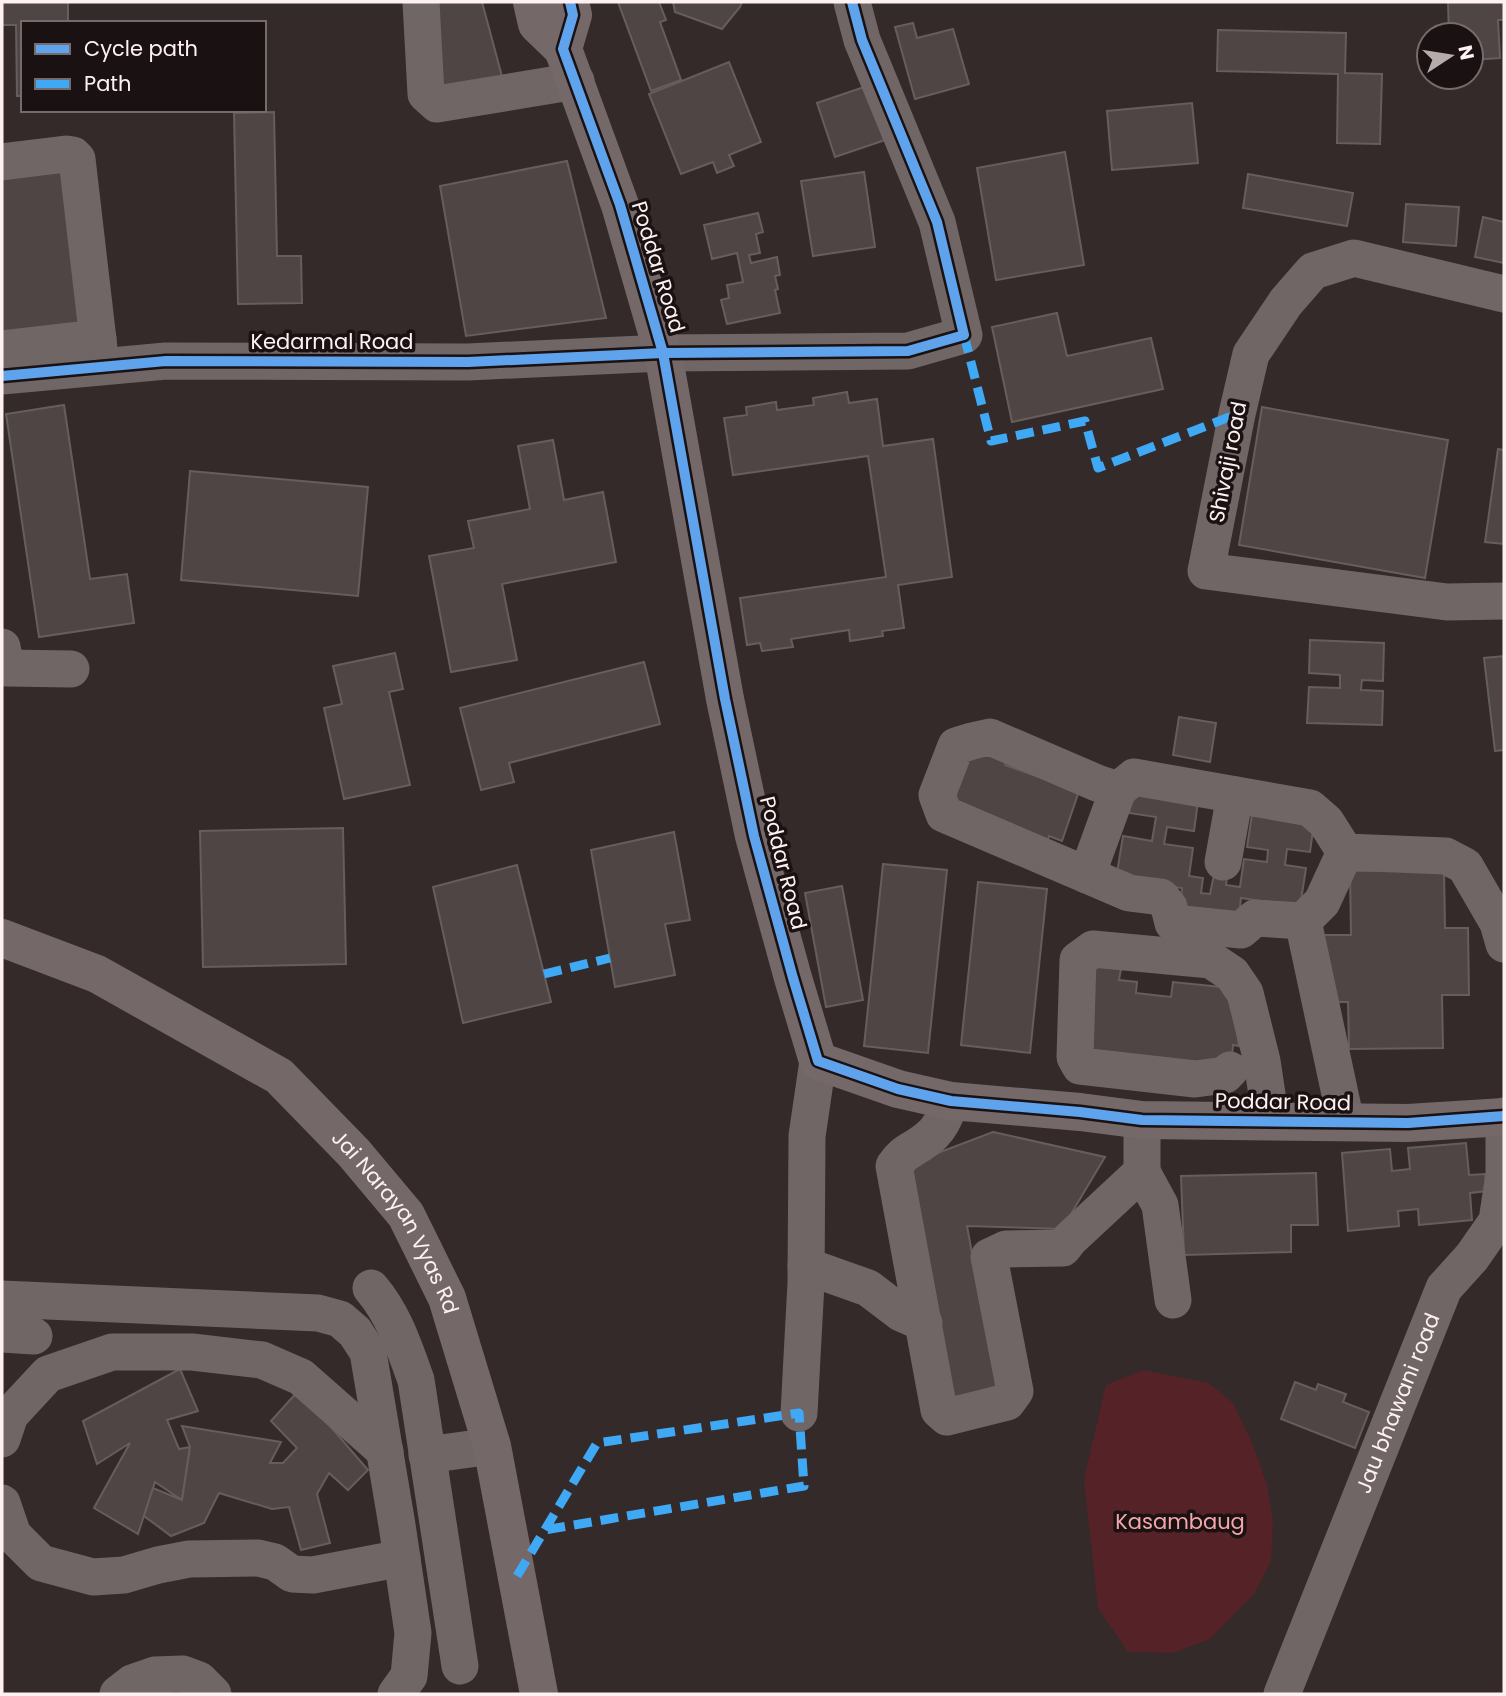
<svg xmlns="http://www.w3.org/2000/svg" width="1506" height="1696" font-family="Poppins,sans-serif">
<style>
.green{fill:#542227}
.building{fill:#4f4545;stroke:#665d5d;stroke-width:2}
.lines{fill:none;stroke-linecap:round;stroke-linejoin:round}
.street{stroke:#716666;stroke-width:37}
.secondary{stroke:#756868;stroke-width:38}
.quiet{stroke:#3fa9f5;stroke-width:9;stroke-dasharray:18 9;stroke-linecap:butt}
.cycleway-casing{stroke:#1a1112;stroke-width:15}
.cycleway{stroke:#60a3ed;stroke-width:10}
.labels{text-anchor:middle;stroke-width:7;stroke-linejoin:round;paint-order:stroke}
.street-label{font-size:21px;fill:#fff1f1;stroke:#1a1112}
.park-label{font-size:21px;fill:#f5a6aa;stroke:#1a1112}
</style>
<rect width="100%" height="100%" fill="#352a2a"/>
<!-- green -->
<polygon class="green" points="1143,1370 1209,1383 1233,1403 1253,1445 1267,1485 1273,1521 1271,1561 1254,1594 1210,1639 1173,1653 1128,1652 1098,1608 1084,1479 1106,1385"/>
<!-- building -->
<g class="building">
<polygon points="2,2 68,2 68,23 23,23 23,96 17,96 16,25 2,25"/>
<polygon points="436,2 482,2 504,84 436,91"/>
<polygon points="618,2 659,2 666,20 660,22 681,80 651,91"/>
<polygon points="673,2 742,2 740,7 722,29 675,12"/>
<polygon points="1448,2 1504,2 1504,20 1498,20 1500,58 1471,60 1471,35 1449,35"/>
<polygon points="913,23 917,38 953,29 969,84 915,99 895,27"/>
<polygon points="1218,30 1346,33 1345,73 1382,74 1380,144 1337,143 1338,74 1217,71"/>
<polygon points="729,62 761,142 729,155 734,166 717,173 713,162 681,174 649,94"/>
<polygon points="870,85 888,139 835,157 817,103"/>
<polygon points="1192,103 1198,163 1112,170 1107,111"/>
<polygon points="274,112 277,256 301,256 302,303 238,304 234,113"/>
<polygon points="1065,152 1084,265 996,280 977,168"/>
<polygon points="567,161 606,318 466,336 440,186"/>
<polygon points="70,165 89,325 2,335 2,173"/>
<polygon points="864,172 875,247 813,256 801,181"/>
<polygon points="1248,174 1353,193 1347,226 1243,208"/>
<polygon points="1406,204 1459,207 1456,246 1403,242"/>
<polygon points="758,213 763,232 756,234 760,253 749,255 751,263 777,257 780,275 775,276 778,289 775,290 780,313 727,324 721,300 729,298 727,285 743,282 737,253 712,259 704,225"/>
<polygon points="1483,217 1504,222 1504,263 1475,257"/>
<polygon points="1057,313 1067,356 1151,338 1163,389 1012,422 992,327"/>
<polygon points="847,392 849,403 877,399 883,446 933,439 952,577 898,585 904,628 882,631 883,636 850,641 849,630 791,639 793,647 762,651 760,643 747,645 740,598 886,577 868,456 733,475 724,418 747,415 746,407 776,402 777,410 814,405 813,398"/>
<polygon points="64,405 90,579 127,574 134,623 39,637 6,414"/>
<polygon points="1262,407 1448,440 1425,578 1239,545"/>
<polygon points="553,440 564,500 603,492 616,562 502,584 517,660 451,672 429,556 474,548 468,521 530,509 518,446"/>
<polygon points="1498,449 1504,450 1504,544 1485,542"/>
<polygon points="190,471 368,487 358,596 181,580"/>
<polygon points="1310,640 1384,643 1383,681 1362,680 1361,690 1383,691 1382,725 1307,723 1309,687 1340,688 1340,675 1309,673"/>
<polygon points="395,653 403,689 389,692 410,785 344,799 324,708 342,704 333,666"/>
<polygon points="1504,656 1504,750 1495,751 1484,658"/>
<polygon points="644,662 660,724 509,763 514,782 481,790 460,708"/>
<polygon points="1179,717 1216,723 1210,762 1173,755"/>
<polygon points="965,752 1008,757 1005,765 1079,791 1062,841 1049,836 1045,848 947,802"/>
<polygon points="1132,785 1199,794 1194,831 1167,827 1164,844 1193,848 1189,876 1203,878 1201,893 1210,894 1214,875 1227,877 1226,885 1240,887 1244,859 1267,862 1268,850 1247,847 1253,808 1315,816 1310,852 1287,849 1285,865 1306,868 1300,907 1241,898 1238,924 1179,915 1182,888 1116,879 1123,836 1152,841 1156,817 1129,813"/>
<polygon points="343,828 346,964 203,967 200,831"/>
<polygon points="674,832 690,920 665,924 675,975 615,987 591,850"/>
<polygon points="883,864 947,870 928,1053 864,1046"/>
<polygon points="517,865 551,1002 463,1023 433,887"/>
<polygon points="1444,870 1445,928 1468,928 1469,995 1442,995 1443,1048 1349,1049 1348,1002 1323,1002 1322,935 1351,935 1350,871"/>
<polygon points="978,882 1047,889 1030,1053 961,1045"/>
<polygon points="842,886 863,1000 826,1007 805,893"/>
<polygon points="1092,966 1121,969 1119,980 1137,982 1136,993 1171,997 1173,982 1231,988 1239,1046 1233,1045 1232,1057 1199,1075 1082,1062"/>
<polygon points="993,1132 1105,1157 1062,1229 967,1226 998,1393 949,1408 901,1167"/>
<polygon points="1466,1143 1469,1175 1485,1174 1487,1191 1470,1193 1472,1220 1419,1225 1418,1209 1398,1211 1399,1226 1348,1231 1342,1153 1390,1149 1392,1171 1410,1169 1408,1148"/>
<polygon points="1316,1173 1318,1225 1291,1225 1291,1252 1184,1255 1181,1176"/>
<polygon points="180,1369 198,1411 167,1420 179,1449 190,1447 182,1500 155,1482 138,1534 94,1508 130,1443 97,1464 83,1421"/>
<polygon points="1295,1382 1316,1390 1318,1384 1346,1394 1343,1402 1369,1412 1355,1448 1281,1419"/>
<polygon points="299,1390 368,1470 348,1490 329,1473 317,1494 330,1543 301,1550 289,1507 272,1509 219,1493 204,1523 171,1536 144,1516 153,1488 182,1500 190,1447 182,1426 281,1442 270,1463 283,1463 297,1448 271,1421"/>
</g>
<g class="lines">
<!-- street -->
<g class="street">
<polyline points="421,2 426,94 437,104 576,81"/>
<polyline points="2,162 66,154 73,155 77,159 101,366"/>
<polyline points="1504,294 1354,258 1313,271 1286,302 1251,354 1237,414 1206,571 1447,602 1504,601"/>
<polyline points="2,349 98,338"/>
<polyline points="2,376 166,361 468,362 663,353 908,351 964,335 937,222 862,40 852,2"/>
<polyline points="2,647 6,668 71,669"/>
<polyline points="1223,862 1235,795"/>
<polyline points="1087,875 1118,790"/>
<polyline points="1303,921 1322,902 1345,852"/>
<polyline points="1230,1070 1225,1075 1195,1079 1080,1066 1075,1057 1078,960 1093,949 1211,960 1232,974 1245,993 1262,1061 1271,1121"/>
<path d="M 951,1101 C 945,1117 940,1130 926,1140 C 912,1151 905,1150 894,1166 L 939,1410 L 947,1417 L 1007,1402 L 1015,1391 L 989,1257 L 1006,1249 L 1063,1248 L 1070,1239 L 1142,1172 L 1142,1120"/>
<polyline points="1346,1122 1303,921 1255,918 1241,930 1173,923 1169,907 1161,897 1129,893 944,814 937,795 956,746 972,741 990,737 1097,783 1118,790 1134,777 1310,808 1326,822 1345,852 1446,856 1465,866 1498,923 1504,944"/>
<polyline points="1142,1172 1160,1205 1173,1300"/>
<polyline points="806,1266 868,1288 901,1313 924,1323"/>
<path d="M 371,1288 C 394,1315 404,1347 416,1380 L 460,1666"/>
<polyline points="2,1299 318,1313 340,1319 355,1332 368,1352 397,1525 413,1633 409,1676 396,1694"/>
<polyline points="2,1334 34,1336"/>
<polyline points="799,1413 806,1283 807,1136 818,1061"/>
<polyline points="2,1439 10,1415 48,1374 112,1352 192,1352 262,1360 301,1377 385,1451"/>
<polyline points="427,1455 492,1446"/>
<polyline points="2,1503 13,1535 41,1563 93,1577 124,1575 158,1565 189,1559 258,1558 275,1562 292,1574 313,1575 402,1558"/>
<polyline points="118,1694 132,1683 155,1675 183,1674 199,1680 213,1694"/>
<path id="s1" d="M 1282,1694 L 1444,1288 L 1472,1257 L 1497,1221 L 1504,1175 L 1504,1116"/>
</g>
<!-- secondary -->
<g class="secondary">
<polyline points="532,2 537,24 563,49"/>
<polyline points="570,2 573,15 563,49 620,205 663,353 725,699 754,836 793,978 818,1061 898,1089 951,1101 1080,1112 1142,1120 1408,1123 1504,1117"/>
<path id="s2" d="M 2,938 L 97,974 L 279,1076 L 354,1153 L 406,1215 L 447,1298 L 492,1446 L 539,1694"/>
</g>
<!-- quiet -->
<g class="quiet">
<polyline points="964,335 991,441 1085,421 1098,468 1237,414"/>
<polyline points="544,974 610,958"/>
<polyline points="517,1576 597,1443 799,1413 804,1486 544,1530"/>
</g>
<defs>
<g id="cycleway">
<polyline points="570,2 573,15 563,49 620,205 663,353 725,699 754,836 793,978 818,1061 898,1089 951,1101 1080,1112 1142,1120 1408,1123 1504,1116"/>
<polyline points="2,376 166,361 468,362 663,353 908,351 964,335 937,222 862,40 852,2"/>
</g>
</defs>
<!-- cycleway casing -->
<use href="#cycleway" class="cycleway-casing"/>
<!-- cycleway -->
<use href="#cycleway" class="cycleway"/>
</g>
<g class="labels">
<!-- street labels -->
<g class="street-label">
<text transform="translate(658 267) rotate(73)" y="7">Poddar Road</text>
<text x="332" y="349">Kedarmal Road</text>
<text transform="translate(1228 462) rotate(-79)" y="7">Shivaji road</text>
<text transform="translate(783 863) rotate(76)" y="7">Poddar Road</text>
<text transform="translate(1283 1102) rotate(1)" y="7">Poddar Road</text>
<text dy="7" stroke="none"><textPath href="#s2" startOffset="499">Jai Narayan Vyas Rd</textPath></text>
<text dy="7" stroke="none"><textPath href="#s1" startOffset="313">Jau bhawani road</textPath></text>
</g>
<!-- park labels -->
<g class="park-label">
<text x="1180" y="1529">Kasambaug</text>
</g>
</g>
<!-- border -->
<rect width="1506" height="1696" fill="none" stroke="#fff1f1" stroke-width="7"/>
<!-- legend -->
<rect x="21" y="21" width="245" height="91" fill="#1a1112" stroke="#766b6b" stroke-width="2"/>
<rect x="35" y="44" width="35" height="10" fill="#60a3ed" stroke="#766b6b" stroke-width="2"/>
<text x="84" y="56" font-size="21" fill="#fff1f1">Cycle path</text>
<rect x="35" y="79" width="35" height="10" fill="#3fa9f5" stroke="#766b6b" stroke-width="2"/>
<text x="84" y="91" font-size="21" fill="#fff1f1">Path</text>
<!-- north arrow -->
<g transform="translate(1450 56) rotate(78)"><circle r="33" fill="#1a1112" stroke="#766b6b" stroke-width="2"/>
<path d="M0-5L12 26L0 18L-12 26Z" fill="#b8abab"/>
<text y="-10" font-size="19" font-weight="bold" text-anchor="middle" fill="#fff1f1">N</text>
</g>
</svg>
